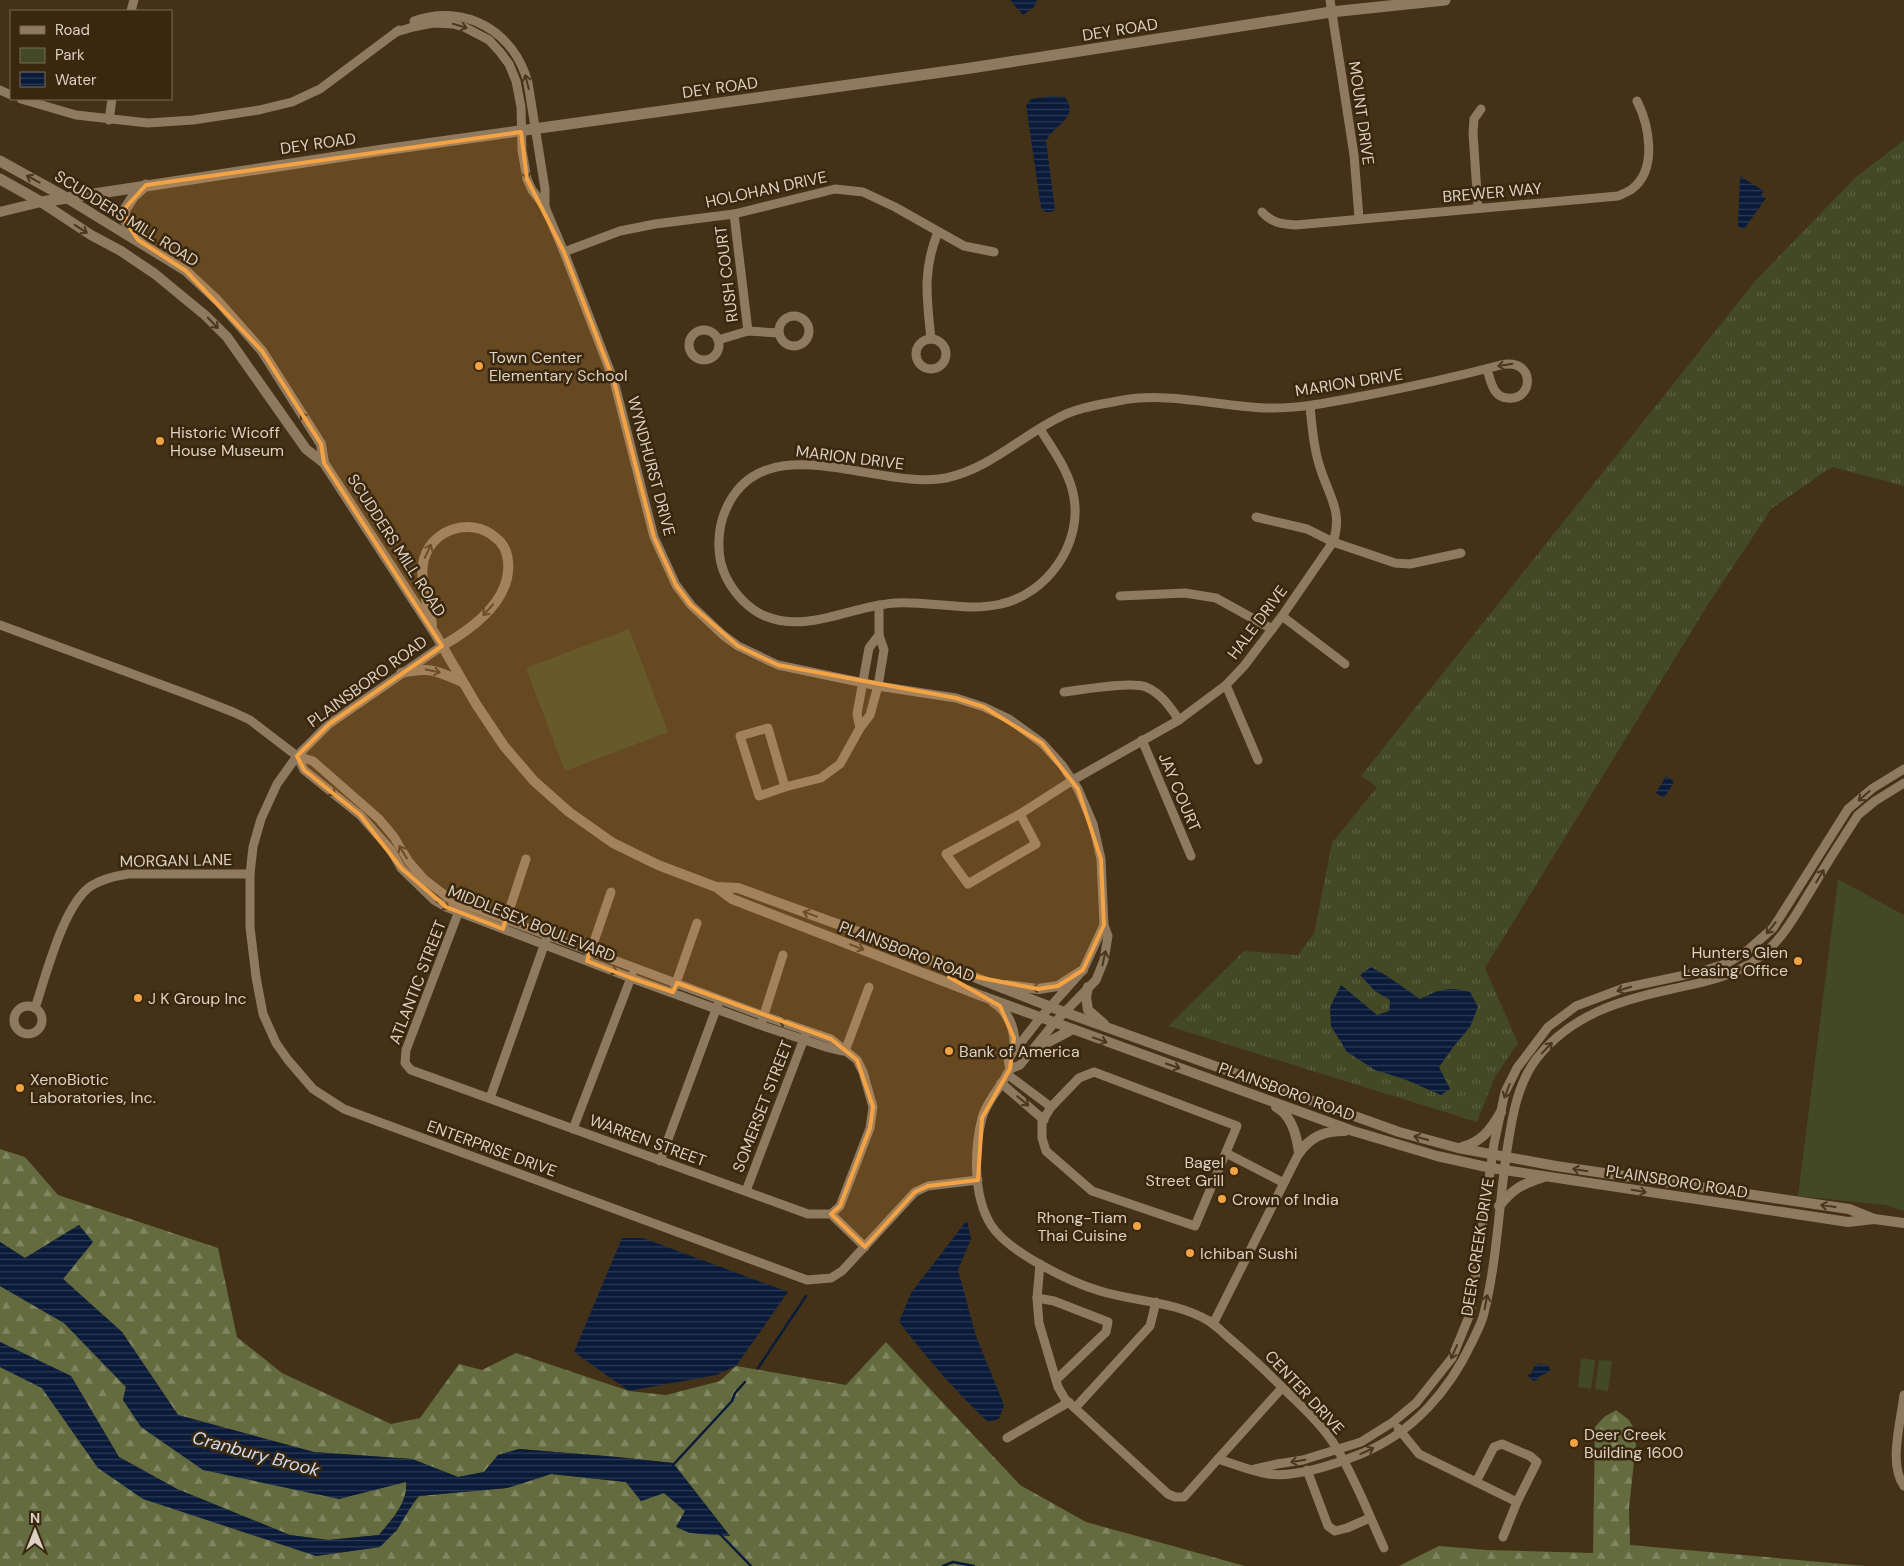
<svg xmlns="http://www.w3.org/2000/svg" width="1904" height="1566" font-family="'DM Sans',sans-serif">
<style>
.grass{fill:url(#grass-tufts)}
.forest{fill:url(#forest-firs)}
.green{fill:#434825}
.water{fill:url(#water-rules)}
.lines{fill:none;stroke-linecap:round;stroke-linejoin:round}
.stream{stroke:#0a1b3a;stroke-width:2.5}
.minor{stroke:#8f795f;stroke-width:9}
.tertiary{stroke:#8f795f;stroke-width:10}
.secondary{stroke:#8f795f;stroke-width:11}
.oneway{stroke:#4a371e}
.marked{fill:#f4a344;fill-opacity:0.2;stroke:#f4a344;stroke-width:4;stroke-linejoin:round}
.poi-dot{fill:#f4a344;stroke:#39270e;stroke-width:2}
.labels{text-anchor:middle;stroke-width:5;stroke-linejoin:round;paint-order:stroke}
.street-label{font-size:16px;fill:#ddd1c3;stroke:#39270e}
.poi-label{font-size:16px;fill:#ddd1c3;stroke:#39270e;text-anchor:start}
.water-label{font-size:18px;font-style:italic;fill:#cedcf5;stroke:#39270e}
</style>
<defs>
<pattern id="grass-tufts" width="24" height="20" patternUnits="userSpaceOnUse" patternTransform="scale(1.25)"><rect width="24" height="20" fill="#434825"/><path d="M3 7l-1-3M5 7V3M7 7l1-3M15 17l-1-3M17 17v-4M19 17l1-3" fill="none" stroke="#5e6143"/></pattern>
<pattern id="forest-firs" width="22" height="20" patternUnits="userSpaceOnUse" patternTransform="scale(1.25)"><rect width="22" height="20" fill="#636b3f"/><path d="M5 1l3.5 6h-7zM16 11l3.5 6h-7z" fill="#808662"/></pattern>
<pattern id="water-rules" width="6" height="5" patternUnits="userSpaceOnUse" patternTransform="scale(1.25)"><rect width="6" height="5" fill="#0a1b3a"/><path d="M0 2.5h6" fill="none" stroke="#2d3b55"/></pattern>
</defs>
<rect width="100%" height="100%" fill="#433118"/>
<!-- grass -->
<polygon class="grass" points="1904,140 1904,486 1832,467 1772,508 1707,606 1485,968 1518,1043 1495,1077 1477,1122 1168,1026 1244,951 1298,955 1314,933 1332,843 1377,787 1361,776 1756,280 1856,177"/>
<!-- forest -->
<g class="forest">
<polygon points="0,1149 25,1157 58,1195 218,1248 237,1337 282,1373 391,1424 420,1418 459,1364 482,1370 516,1353 629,1391 666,1395 720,1381 736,1366 846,1385 886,1342 1020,1485 1086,1522 1245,1566 0,1566 0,1367 42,1388 98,1468 316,1556 380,1547 419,1496 507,1488 551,1474 626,1482 641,1501 664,1493 685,1511 677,1527 690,1533 730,1536 673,1463 617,1457 519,1449 498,1455 484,1472 458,1477 412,1459 314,1452 178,1415 122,1332 63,1279 92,1242 79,1225 25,1258 0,1242"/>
<path d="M 0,1286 L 64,1323 L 126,1387 L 123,1400 L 339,1499 L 406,1481 C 408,1503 392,1519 379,1535 L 328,1540 L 290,1535 L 177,1489 L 119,1457 L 71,1376 L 0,1342 Z"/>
<polygon points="1616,1410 1629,1420 1637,1434 1629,1508 1630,1545 1866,1566 1399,1566 1439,1546 1487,1550 1593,1553 1595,1427 1604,1417"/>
</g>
<!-- green -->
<g class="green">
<polygon points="629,629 668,732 565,771 526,668"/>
<polygon points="1838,879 1904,915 1904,1211 1886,1205 1798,1196"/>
<polygon points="1581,1358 1595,1360 1591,1389 1578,1387"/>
<polygon points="1599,1360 1612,1361 1608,1391 1595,1389"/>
</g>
<!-- water -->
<g class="water">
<polygon points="1010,0 1037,0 1034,7 1023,15"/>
<path d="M 1052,96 L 1065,97 C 1080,119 1054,124 1046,141 L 1055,210 L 1051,212 L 1045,212 L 1041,208 L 1026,105 L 1031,99 Z"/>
<polygon points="1740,176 1764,191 1761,195 1766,198 1745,228 1742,229 1738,226"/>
<polygon points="1666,776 1674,782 1664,798 1656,793"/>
<path d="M 1371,967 L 1387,976 L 1420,999 C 1440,989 1448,986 1470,992 L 1478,1007 L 1470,1027 L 1454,1046 L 1439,1067 L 1450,1089 L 1441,1095 L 1404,1079 L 1375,1070 L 1347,1052 L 1331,1026 L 1330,1007 L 1341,985 L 1377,1015 L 1389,1011 L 1390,1000 L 1375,991 L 1360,975 Z"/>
<path d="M 967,1220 L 971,1239 L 958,1270 L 976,1336 L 1004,1405 L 999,1419 L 988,1422 C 955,1391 927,1358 899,1322 L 911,1293 Z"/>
<path d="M 79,1225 L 93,1242 L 63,1279 L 122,1332 L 178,1415 L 314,1452 L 412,1459 L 458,1477 L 484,1472 L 498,1455 L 519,1449 L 617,1457 L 673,1463 L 730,1536 L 690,1533 L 676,1527 L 685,1511 L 664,1493 L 641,1501 L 626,1482 L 551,1474 L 507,1488 L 419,1496 L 414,1502 L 397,1530 L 380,1547 L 316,1556 L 143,1499 L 98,1468 L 42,1388 L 0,1367 L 0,1342 L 71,1376 L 119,1457 L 177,1489 L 290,1535 L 328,1540 L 379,1535 C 391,1520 409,1502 406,1482 L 339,1499 L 203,1470 L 141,1427 L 123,1400 L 126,1387 L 64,1323 L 0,1286 L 0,1242 L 25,1258 Z"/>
<polygon points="622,1238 643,1238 788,1292 736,1366 716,1375 629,1391 574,1352"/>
<polygon points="1538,1364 1548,1365 1550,1370 1547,1373 1540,1376 1537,1380 1533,1381 1527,1375 1531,1374 1534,1367"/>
</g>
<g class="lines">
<!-- stream -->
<g class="stream">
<polyline points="758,1368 806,1296"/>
<polyline points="673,1465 732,1401 735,1393 745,1382"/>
<polyline points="719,1533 751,1566"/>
<polyline points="943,1566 953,1562 974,1566"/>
</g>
<!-- minor -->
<g class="minor">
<polyline points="1330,0 1354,155 1359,218"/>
<polyline points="131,11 134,0"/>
<path d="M 414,21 C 465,3 514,31 528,83 L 545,189 L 545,207"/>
<polyline points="396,32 413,27 433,23 453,24 464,27 489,40 500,52 509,64 516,81 521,107 522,150 527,179 532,190 545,207 564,252 614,381 654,537 676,585 691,605 723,635 738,646 778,665 878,686 956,698 984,707 1009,719 1042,743 1062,765 1078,789 1093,824 1101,859 1104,925 1108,936 1104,960 1096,980 1055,1022 1020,1065 1010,1069"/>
<polyline points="0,90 11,95"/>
<polyline points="21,99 76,115 148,123 193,120 259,110 292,102 320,89 399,30"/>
<polyline points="109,120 112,99"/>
<polyline points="1478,208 1473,133 1474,119 1481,109"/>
<path d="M 1262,212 C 1272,223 1281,224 1296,225 L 1618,196 C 1622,194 1628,192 1632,189 C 1658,169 1649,125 1637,101"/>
<polyline points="734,214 748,331"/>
<polyline points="564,252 620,231 655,224 734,214 835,189 863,192 895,207 964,246 994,252"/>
<circle cx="794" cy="331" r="15"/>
<circle cx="704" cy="345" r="15"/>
<path d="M 931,339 C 927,299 922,271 938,232"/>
<circle cx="931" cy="354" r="15"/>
<polyline points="718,340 748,331 779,333"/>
<path d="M 1040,429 C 1053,450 1070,472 1074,498 C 1082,544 1047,594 1001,604 C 968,612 930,601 896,603 C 852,605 809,634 765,616 C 748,609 734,593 726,577 C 716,557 717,529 726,509 C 764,423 878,491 946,478 C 989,469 1020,437 1058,418 C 1076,408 1098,405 1118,401 C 1167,391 1217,406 1266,408 C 1299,409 1331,402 1363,396 C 1410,387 1455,377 1501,365 C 1536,357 1534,401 1508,398 C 1503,398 1498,395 1495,391 C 1491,385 1489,376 1487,369"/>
<polyline points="1256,517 1307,529 1333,542 1395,563 1410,564 1461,553"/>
<polyline points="1120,596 1185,593 1216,598 1272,629"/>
<polyline points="1282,616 1345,664"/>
<polyline points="0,625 192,696 233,712 250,720 297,756 313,761 379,819 394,837 409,862 424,879 450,899 764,1016 831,1039 857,1060 863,1072 873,1107 870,1128 840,1206 831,1214"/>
<polygon points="879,635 884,650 878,686 870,715 860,728 857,714 869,648"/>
<polyline points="879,635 879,605"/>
<polyline points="442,646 329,724 297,756 277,784 261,819 253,847 250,874 250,927 256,977 263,1014 276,1043 288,1060 313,1089 344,1109 807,1280 831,1278 842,1271 915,1192 928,1186 978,1180"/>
<polyline points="1226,685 1258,760"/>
<path d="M 1064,692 C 1082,690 1131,681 1146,687 C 1161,693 1171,708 1179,720"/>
<polygon points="768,728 785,787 759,796 740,736"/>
<polyline points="1142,740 1191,856"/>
<polyline points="297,756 304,770 360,815 391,850 401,868 434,900 446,907 631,978 760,1025 826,1047 843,1051"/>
<polyline points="785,787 821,778 840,764 860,728"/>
<path d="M 1020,814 L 1073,780 L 1179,720 L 1226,685 L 1244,666 L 1282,616 L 1333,542 C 1344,511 1327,493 1319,464 C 1313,445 1312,426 1310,406"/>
<polygon points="1020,814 1036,844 968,884 946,854"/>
<polyline points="462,903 406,1050 405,1063 411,1070 808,1214 831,1214 865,1247"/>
<polyline points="505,923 526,859"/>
<path d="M 1104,925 L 1083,970 L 1041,1017 L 1008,1059 L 1010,1069 C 1002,1086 987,1100 982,1118 C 974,1150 973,1196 991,1225 C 1008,1252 1070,1282 1100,1291 C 1136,1302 1175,1301 1209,1321 C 1216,1326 1223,1332 1229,1338 C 1248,1354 1265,1370 1282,1387 C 1301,1406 1323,1425 1337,1449 C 1356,1480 1369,1515 1384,1548"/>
<polyline points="589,956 611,892"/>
<polyline points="675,986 697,923"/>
<circle cx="28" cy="1020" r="14"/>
<path d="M 35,1008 C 46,976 63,905 91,886 C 102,879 115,876 128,874 L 250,874"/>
<polyline points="762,1021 783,955"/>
<polyline points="845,1051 869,987"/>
<polygon points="1094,1072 1237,1126 1195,1226 1092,1191 1046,1151 1042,1138 1042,1122 1051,1107 1079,1078"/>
<polyline points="1007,1074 1051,1107"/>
<polyline points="1001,1083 1044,1120"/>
<polyline points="490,1098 546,940"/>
<polyline points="573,1129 632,975"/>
<polyline points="1226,1153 1284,1183"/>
<polyline points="660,1161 718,1004"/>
<polyline points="746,1191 805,1036"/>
<path d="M 1040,1264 L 1037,1298 L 1039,1323 L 1058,1387 L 1065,1399 L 1168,1494 L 1175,1497 L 1184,1497 L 1218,1459 C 1234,1464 1251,1471 1268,1474 C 1297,1478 1336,1464 1363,1453 C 1413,1432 1449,1391 1472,1342 C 1476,1333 1482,1323 1484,1313 C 1497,1262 1499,1203 1507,1150 C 1512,1118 1517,1084 1537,1058 C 1571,1015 1620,1000 1672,989 C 1700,983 1729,978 1754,961 C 1782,943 1797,912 1814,885 C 1828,861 1843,838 1858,815 L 1875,801 L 1904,783"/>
<polyline points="1037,1298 1054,1301 1108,1322 1106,1332 1056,1380"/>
<polyline points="1213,1324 1299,1153"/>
<path d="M 1904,1395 C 1901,1421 1888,1464 1904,1486"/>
<polyline points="1075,1408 1150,1326 1156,1302"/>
<polyline points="1398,1428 1419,1454 1517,1502"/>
<polyline points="1007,1438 1069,1402"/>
<polyline points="1218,1459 1282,1388"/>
<polyline points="1255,1469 1277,1464 1303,1460 1361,1442 1393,1422 1416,1403 1452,1358 1470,1314 1494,1144 1505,1092 1517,1068 1548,1027 1576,1006 1624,988 1699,972 1728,963 1748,950 1773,928 1848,809 1873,788 1904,769"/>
<polyline points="1307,1470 1328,1526 1335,1531 1347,1528 1370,1518"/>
<polyline points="1476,1482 1494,1447 1502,1444 1530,1456 1537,1462 1517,1502 1503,1537"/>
</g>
<!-- tertiary -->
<g class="tertiary">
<polyline points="65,197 186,271 218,301 262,351 321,444 324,463"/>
<polyline points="0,212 41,202 91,235 121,251 155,274 206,316 227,337 306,449 324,463 434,632 476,704 504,746 534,781 569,812 613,843 658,865 716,887 732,899 982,996 1353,1131 1437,1156 1491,1168 1848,1222 1874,1219"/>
<path d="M 432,624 C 428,605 420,584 423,564 C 428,530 471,515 496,538 C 503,543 507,552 508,561 C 512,600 472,629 442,646"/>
<path d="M 401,673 C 431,667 435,670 462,682"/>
<polyline points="717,887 738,888 840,925 1064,1012 1399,1132 1458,1148 1556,1166 1849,1209 1874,1219 1904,1223"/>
<polyline points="1006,985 1038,989 1058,986 1083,970"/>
<polyline points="1088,987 1086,997 1088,1010 1104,1024"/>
<path d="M 993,1002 C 1010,1012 1015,1032 1015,1050"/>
<polyline points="1033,1050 1073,1029"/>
<path d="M 1276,1107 C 1292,1115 1297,1137 1299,1153"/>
<path d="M 1462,1147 C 1482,1142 1491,1129 1501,1112"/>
<path d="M 1299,1153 C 1311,1136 1325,1131 1345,1131"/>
<path d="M 1499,1206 C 1514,1188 1522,1184 1544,1177"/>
</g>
<!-- secondary -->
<g class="secondary">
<polyline points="0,161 65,197"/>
<polyline points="0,179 41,202 383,150 971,68 1331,12 1445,0"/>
<polyline points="138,240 126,222 124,211 133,197 146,185"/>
</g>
</g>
<!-- one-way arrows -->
<defs><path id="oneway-shaft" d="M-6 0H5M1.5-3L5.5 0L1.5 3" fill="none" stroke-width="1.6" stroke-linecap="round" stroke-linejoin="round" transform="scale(1.25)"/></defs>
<g class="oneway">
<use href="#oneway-shaft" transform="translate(460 26) rotate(17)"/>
<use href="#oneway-shaft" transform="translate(527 82) rotate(-104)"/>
<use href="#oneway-shaft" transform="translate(526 172) rotate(78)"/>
<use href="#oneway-shaft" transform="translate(33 179) rotate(-151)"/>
<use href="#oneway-shaft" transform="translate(81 229) rotate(33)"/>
<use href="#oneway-shaft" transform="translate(213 323) rotate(46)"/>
<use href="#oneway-shaft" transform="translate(1505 365) rotate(170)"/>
<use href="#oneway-shaft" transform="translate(305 419) rotate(-122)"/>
<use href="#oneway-shaft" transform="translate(428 551) rotate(-65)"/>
<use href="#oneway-shaft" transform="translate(488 610) rotate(132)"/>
<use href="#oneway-shaft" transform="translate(433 671) rotate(12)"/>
<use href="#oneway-shaft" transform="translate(330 791) rotate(39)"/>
<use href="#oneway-shaft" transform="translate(1864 796) rotate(139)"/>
<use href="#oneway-shaft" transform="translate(403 852) rotate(-121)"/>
<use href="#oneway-shaft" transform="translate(1820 876) rotate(-59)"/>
<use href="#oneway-shaft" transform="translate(443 905) rotate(29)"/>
<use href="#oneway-shaft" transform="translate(810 914) rotate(-160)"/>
<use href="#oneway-shaft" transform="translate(1771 928) rotate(129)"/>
<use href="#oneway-shaft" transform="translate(857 947) rotate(21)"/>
<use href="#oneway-shaft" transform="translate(1104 958) rotate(-78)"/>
<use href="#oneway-shaft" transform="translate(611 970) rotate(21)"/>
<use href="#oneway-shaft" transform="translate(1039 988) rotate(178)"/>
<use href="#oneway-shaft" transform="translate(1624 989) rotate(163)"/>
<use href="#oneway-shaft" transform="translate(786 1023) rotate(-161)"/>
<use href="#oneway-shaft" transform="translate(1100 1040) rotate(20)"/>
<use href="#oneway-shaft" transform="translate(1547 1048) rotate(-46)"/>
<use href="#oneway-shaft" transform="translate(1173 1066) rotate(19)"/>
<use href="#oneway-shaft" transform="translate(1507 1091) rotate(111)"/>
<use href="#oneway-shaft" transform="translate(1023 1101) rotate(40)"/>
<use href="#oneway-shaft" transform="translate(1421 1138) rotate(-165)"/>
<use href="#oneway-shaft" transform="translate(1580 1170) rotate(-171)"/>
<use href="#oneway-shaft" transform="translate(1639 1191) rotate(9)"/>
<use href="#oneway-shaft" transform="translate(1828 1206) rotate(-172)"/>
<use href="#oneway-shaft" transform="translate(1486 1302) rotate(-79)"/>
<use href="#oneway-shaft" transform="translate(1454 1352) rotate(114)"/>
<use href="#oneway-shaft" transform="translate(1367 1451) rotate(-25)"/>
<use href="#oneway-shaft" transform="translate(1298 1461) rotate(170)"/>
</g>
<!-- marked area -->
<path class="marked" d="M 521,132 L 527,179 L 564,252 L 614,381 L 654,537 L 676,585 L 691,605 L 738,646 L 778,665 L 956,698 L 984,707 L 1042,743 L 1078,789 L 1101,859 L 1104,925 L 1083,970 L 1058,986 L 1038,989 L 951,972 L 949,977 L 1000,1006 L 1014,1038 L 1010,1069 L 982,1118 L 978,1180 L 928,1186 L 915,1192 L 865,1247 L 831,1214 L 840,1206 L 870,1128 L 873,1107 L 857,1060 L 831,1039 L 677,983 L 673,992 L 631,978 L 587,961 L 590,951 L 506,919 L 503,929 L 446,907 L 401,868 L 360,815 L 304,770 L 297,756 L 329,724 L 442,646 L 324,463 L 321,444 L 262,351 L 186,271 L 138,240 L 126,222 L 126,207 L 146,185 Z"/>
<!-- markers -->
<g class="poi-dot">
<circle cx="479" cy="366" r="5"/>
<circle cx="160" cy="441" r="5"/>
<circle cx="1798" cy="961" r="5"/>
<circle cx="138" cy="998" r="5"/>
<circle cx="949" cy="1051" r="5"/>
<circle cx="20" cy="1088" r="5"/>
<circle cx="1234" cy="1171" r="5"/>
<circle cx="1222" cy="1199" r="5"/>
<circle cx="1137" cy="1226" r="5"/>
<circle cx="1190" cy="1253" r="5"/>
<circle cx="1574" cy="1443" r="5"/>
</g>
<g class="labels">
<!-- street labels -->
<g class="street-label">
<text transform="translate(1120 29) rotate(-9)" y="6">DEY ROAD</text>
<text transform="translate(720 87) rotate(-8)" y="6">DEY ROAD</text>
<text transform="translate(1362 113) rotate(82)" y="6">MOUNT DRIVE</text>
<text transform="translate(318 143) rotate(-8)" y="6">DEY ROAD</text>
<text transform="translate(766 189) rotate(-12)" y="6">HOLOHAN DRIVE</text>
<text transform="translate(1492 192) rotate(-5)" y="6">BREWER WAY</text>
<text transform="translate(127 218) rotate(32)" y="6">SCUDDERS MILL ROAD</text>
<text transform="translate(726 274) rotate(-97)" y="6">RUSH COURT</text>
<text transform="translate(1349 382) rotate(-9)" y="6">MARION DRIVE</text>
<text transform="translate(850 457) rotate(7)" y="6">MARION DRIVE</text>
<text transform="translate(652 466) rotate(75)" y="6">WYNDHURST DRIVE</text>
<text transform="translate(397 545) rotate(57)" y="6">SCUDDERS MILL ROAD</text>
<text transform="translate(1257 622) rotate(-53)" y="6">HALE DRIVE</text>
<text transform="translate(367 681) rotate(-36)" y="6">PLAINSBORO ROAD</text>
<text transform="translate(1180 792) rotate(67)" y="6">JAY COURT</text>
<text transform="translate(176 860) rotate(-1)" y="6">MORGAN LANE</text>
<text transform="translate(532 923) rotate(22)" y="6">MIDDLESEX BOULEVARD</text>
<text transform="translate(907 951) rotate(21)" y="6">PLAINSBORO ROAD</text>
<text transform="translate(417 982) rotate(-69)" y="6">ATLANTIC STREET</text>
<text transform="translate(1287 1091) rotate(20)" y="6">PLAINSBORO ROAD</text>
<text transform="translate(762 1106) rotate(-69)" y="6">SOMERSET STREET</text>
<text transform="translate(648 1140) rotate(20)" y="6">WARREN STREET</text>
<text transform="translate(492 1148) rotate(20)" y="6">ENTERPRISE DRIVE</text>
<text transform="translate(1677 1181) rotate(9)" y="6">PLAINSBORO ROAD</text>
<text transform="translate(1477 1247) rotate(-81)" y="6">DEER CREEK DRIVE</text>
<text transform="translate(1305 1392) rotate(47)" y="6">CENTER DRIVE</text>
</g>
<!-- poi labels -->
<g class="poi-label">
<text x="489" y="363">Town Center<tspan x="489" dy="18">Elementary School</tspan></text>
<text x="170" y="438">Historic Wicoff<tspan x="170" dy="18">House Museum</tspan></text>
<text x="1788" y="958" text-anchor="end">Hunters Glen<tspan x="1788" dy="18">Leasing Office</tspan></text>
<text x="148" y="1004">J K Group Inc</text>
<text x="959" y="1057">Bank of America</text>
<text x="30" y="1085">XenoBiotic<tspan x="30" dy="18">Laboratories, Inc.</tspan></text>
<text x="1224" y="1168" text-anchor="end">Bagel<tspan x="1224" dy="18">Street Grill</tspan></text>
<text x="1232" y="1205">Crown of India</text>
<text x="1127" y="1223" text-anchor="end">Rhong-Tiam<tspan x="1127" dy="18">Thai Cuisine</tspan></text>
<text x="1200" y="1259">Ichiban Sushi</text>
<text x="1584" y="1440">Deer Creek<tspan x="1584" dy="18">Building 1600</tspan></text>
</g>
<!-- water labels -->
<g class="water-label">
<text transform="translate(256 1454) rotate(15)" y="6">Cranbury Brook</text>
</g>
</g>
<!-- legend -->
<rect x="10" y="10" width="162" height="90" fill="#39270e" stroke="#7b6b56"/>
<rect x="20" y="26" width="25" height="8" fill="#8f795f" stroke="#7b6b56"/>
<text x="55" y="35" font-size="15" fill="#ddd1c3">Road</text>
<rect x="20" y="48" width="25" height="15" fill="#434825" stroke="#7b6b56"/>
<text x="55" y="60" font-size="15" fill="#ddd1c3">Park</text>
<rect x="20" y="72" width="25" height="15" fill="url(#water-rules)" stroke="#7b6b56"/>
<text x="55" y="85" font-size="15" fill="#ddd1c3">Water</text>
<!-- north arrow -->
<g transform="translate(35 1531)" stroke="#39270e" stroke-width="4" paint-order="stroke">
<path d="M0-4L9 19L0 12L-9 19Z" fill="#ddd1c3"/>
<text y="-8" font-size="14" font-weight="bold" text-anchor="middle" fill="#ddd1c3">N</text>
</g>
</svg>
